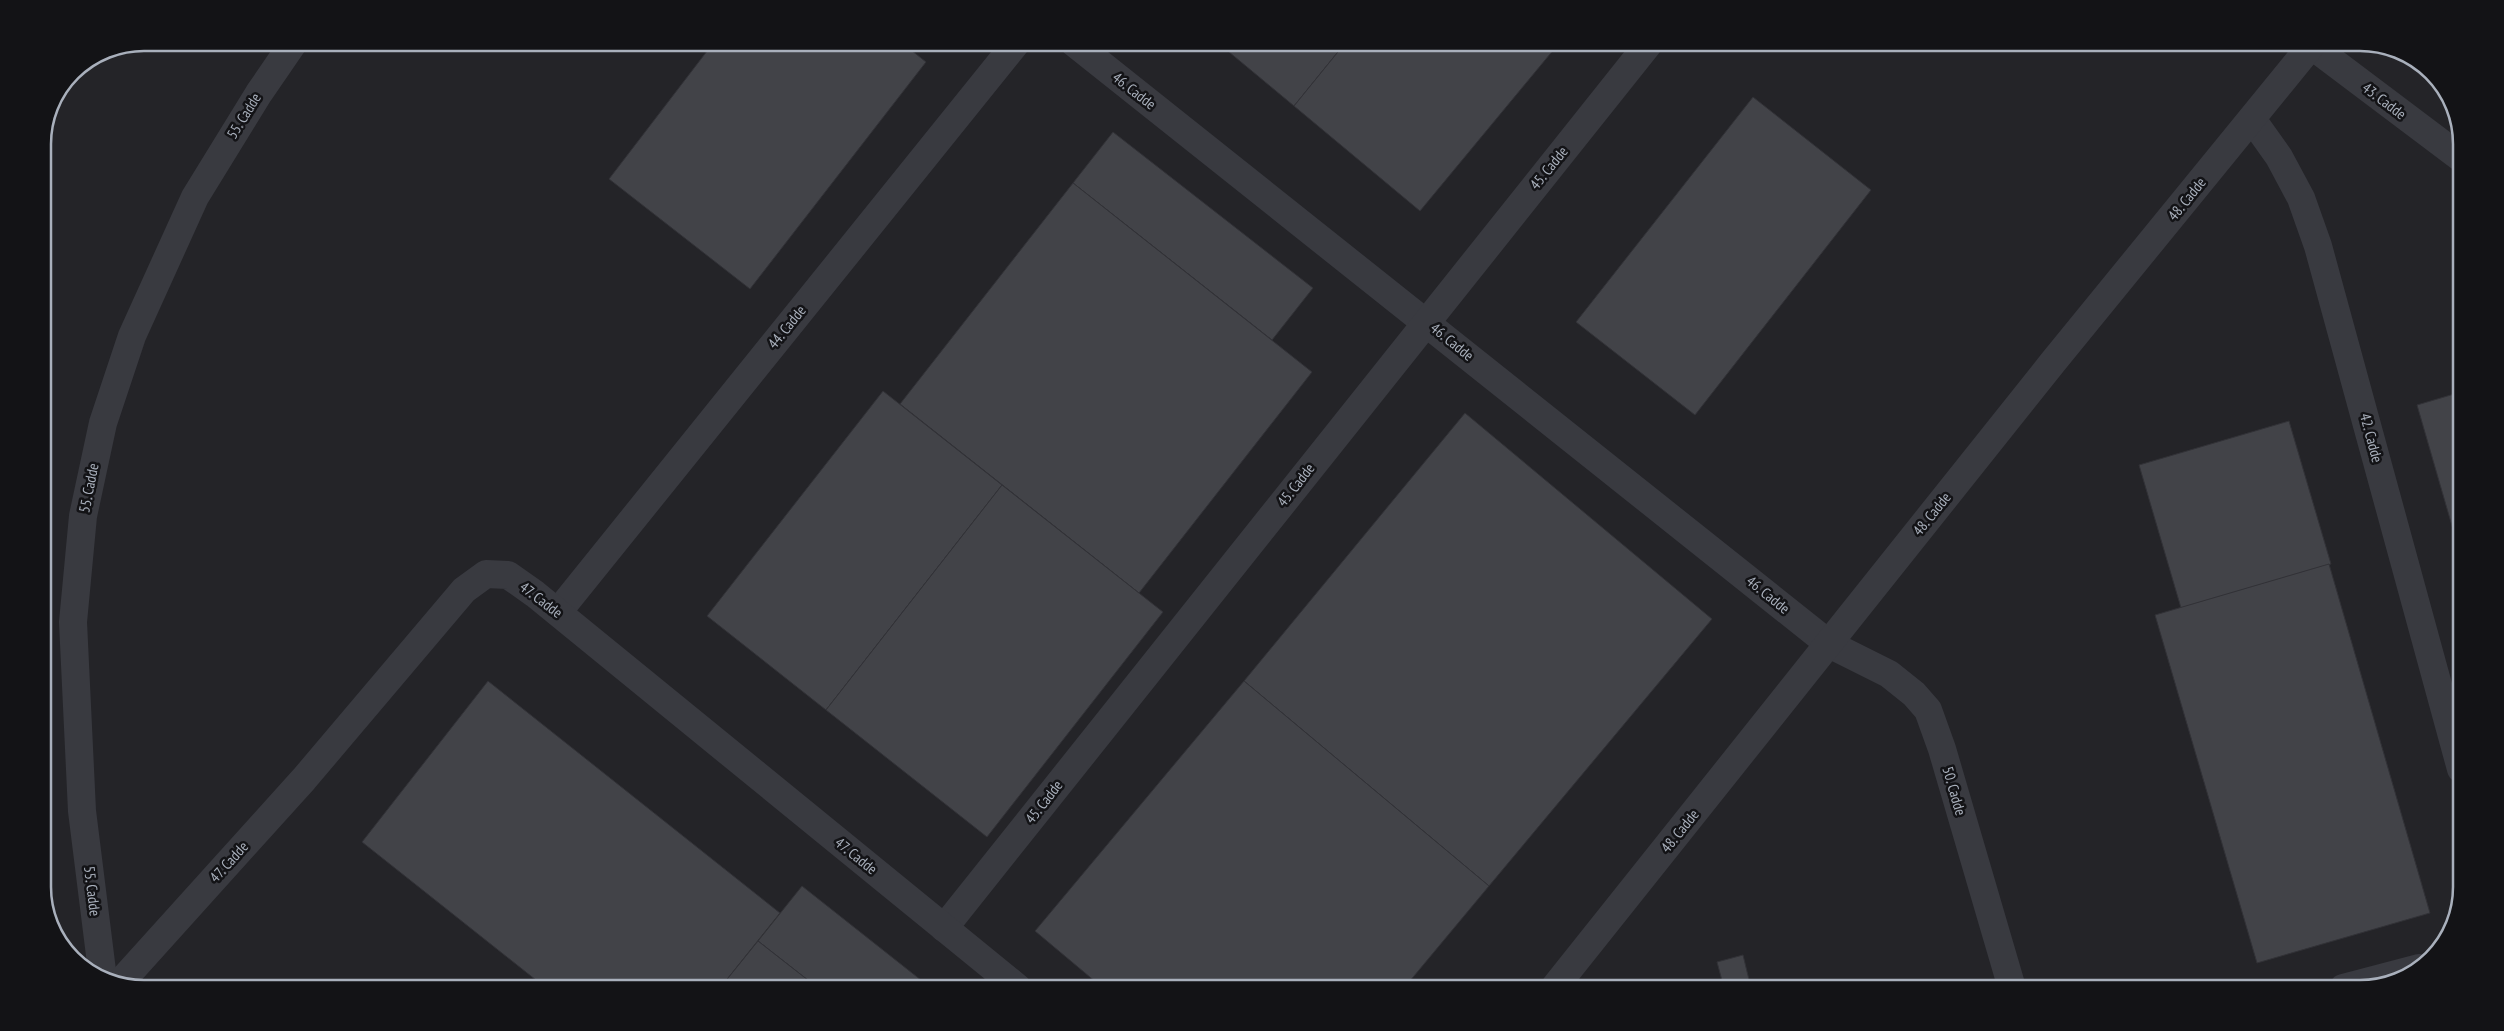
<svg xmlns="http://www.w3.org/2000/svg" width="2504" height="1031" font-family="'PT Sans Narrow',sans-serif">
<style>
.built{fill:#242428}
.building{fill:#424348;stroke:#323237}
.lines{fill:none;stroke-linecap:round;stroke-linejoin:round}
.street{stroke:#393a40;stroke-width:28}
.labels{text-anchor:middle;stroke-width:5;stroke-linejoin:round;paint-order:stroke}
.street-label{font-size:15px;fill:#a9b0bc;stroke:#131316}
.rim{fill:none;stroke:#a9b0bc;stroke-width:2.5}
</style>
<rect width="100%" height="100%" fill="#18181b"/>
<!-- built -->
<polygon class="built" points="144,42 2360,42 2399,50 2441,82 2461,138 2461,887 2454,926 2417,971 2360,988 144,988 105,981 63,949 43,894 43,138 50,105 72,72 105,50"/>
<!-- building -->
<g class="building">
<polygon points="714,42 901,42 926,62 750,289 609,179"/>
<polygon points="1217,42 1346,42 1294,106"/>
<polygon points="1346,42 1560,42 1420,211 1294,106"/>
<polygon points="1753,97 1871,190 1695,415 1576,322"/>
<polygon points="1113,132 1313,288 1272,340 1073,183"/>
<polygon points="1073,183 1312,372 1139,593 900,404"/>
<polygon points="883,391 1002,485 826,710 707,616"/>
<polygon points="2461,392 2461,557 2417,405"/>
<polygon points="1465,413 1712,619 1489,886 1244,681"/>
<polygon points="2289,421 2331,564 2181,608 2139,465"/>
<polygon points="1002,485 1163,612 987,837 826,710"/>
<polygon points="2329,564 2430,913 2257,963 2155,615"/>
<polygon points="488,681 780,913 720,988 546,988 362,842"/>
<polygon points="1244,681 1489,886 1404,988 1103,988 1035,931"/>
<polygon points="802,886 931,988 818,988 758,941"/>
<polygon points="758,941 818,988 720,988"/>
<polygon points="1743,955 1751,988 1724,988 1717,962"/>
</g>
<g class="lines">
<!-- street -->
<g class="street">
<polyline points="1073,42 1829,644 1889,674 1914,694 1928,710 1942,749 2012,988"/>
<polyline points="2307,42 2461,158"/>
<polyline points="2252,119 2279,157 2301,198 2318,246 2461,769"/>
<polyline points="558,612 1017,42"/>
<polyline points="944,928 1650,42"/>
<polyline points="103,979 82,811 73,622 83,516 103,423 132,336 195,197 259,93 294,42"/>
<polyline points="119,984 304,779 464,590 486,574 508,575 535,594 1018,988"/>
<polyline points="1554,988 2053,362 2314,42"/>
<polyline points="2343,988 2419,968"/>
</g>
</g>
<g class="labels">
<!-- street labels -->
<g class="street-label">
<text transform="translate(1134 91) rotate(38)" y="5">46. Cadde</text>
<text transform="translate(2384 101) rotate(37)" y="5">43. Cadde</text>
<text transform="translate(244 116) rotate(-58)" y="5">55. Cadde</text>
<text transform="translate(1549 168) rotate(-51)" y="5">45. Cadde</text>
<text transform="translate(2187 199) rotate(-51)" y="5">48. Cadde</text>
<text transform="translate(787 327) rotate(-51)" y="5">44. Cadde</text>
<text transform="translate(1452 342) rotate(39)" y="5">46. Cadde</text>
<text transform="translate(2371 438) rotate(75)" y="5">42. Cadde</text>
<text transform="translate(1296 485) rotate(-52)" y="5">45. Cadde</text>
<text transform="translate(89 488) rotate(-79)" y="5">55. Cadde</text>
<text transform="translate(1932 514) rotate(-51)" y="5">48. Cadde</text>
<text transform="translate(1768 595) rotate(39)" y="5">46. Cadde</text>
<text transform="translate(541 600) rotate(37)" y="5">47. Cadde</text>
<text transform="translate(1954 791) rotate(74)" y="5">50. Cadde</text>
<text transform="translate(1044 802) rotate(-52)" y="5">45. Cadde</text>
<text transform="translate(1680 831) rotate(-51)" y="5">48. Cadde</text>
<text transform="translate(856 856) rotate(39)" y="5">47. Cadde</text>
<text transform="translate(229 862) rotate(-48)" y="5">47. Cadde</text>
<text transform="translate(92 891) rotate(83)" y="5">55. Cadde</text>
</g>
</g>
<!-- crop -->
<path d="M0 0H2504V1031H0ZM144 51H2360A93 93 0 0 1 2453 144V887A93 93 0 0 1 2360 980H144A93 93 0 0 1 51 887V144A93 93 0 0 1 144 51Z" fill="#131316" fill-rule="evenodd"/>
<path class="rim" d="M144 51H2360A93 93 0 0 1 2453 144V887A93 93 0 0 1 2360 980H144A93 93 0 0 1 51 887V144A93 93 0 0 1 144 51Z"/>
</svg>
